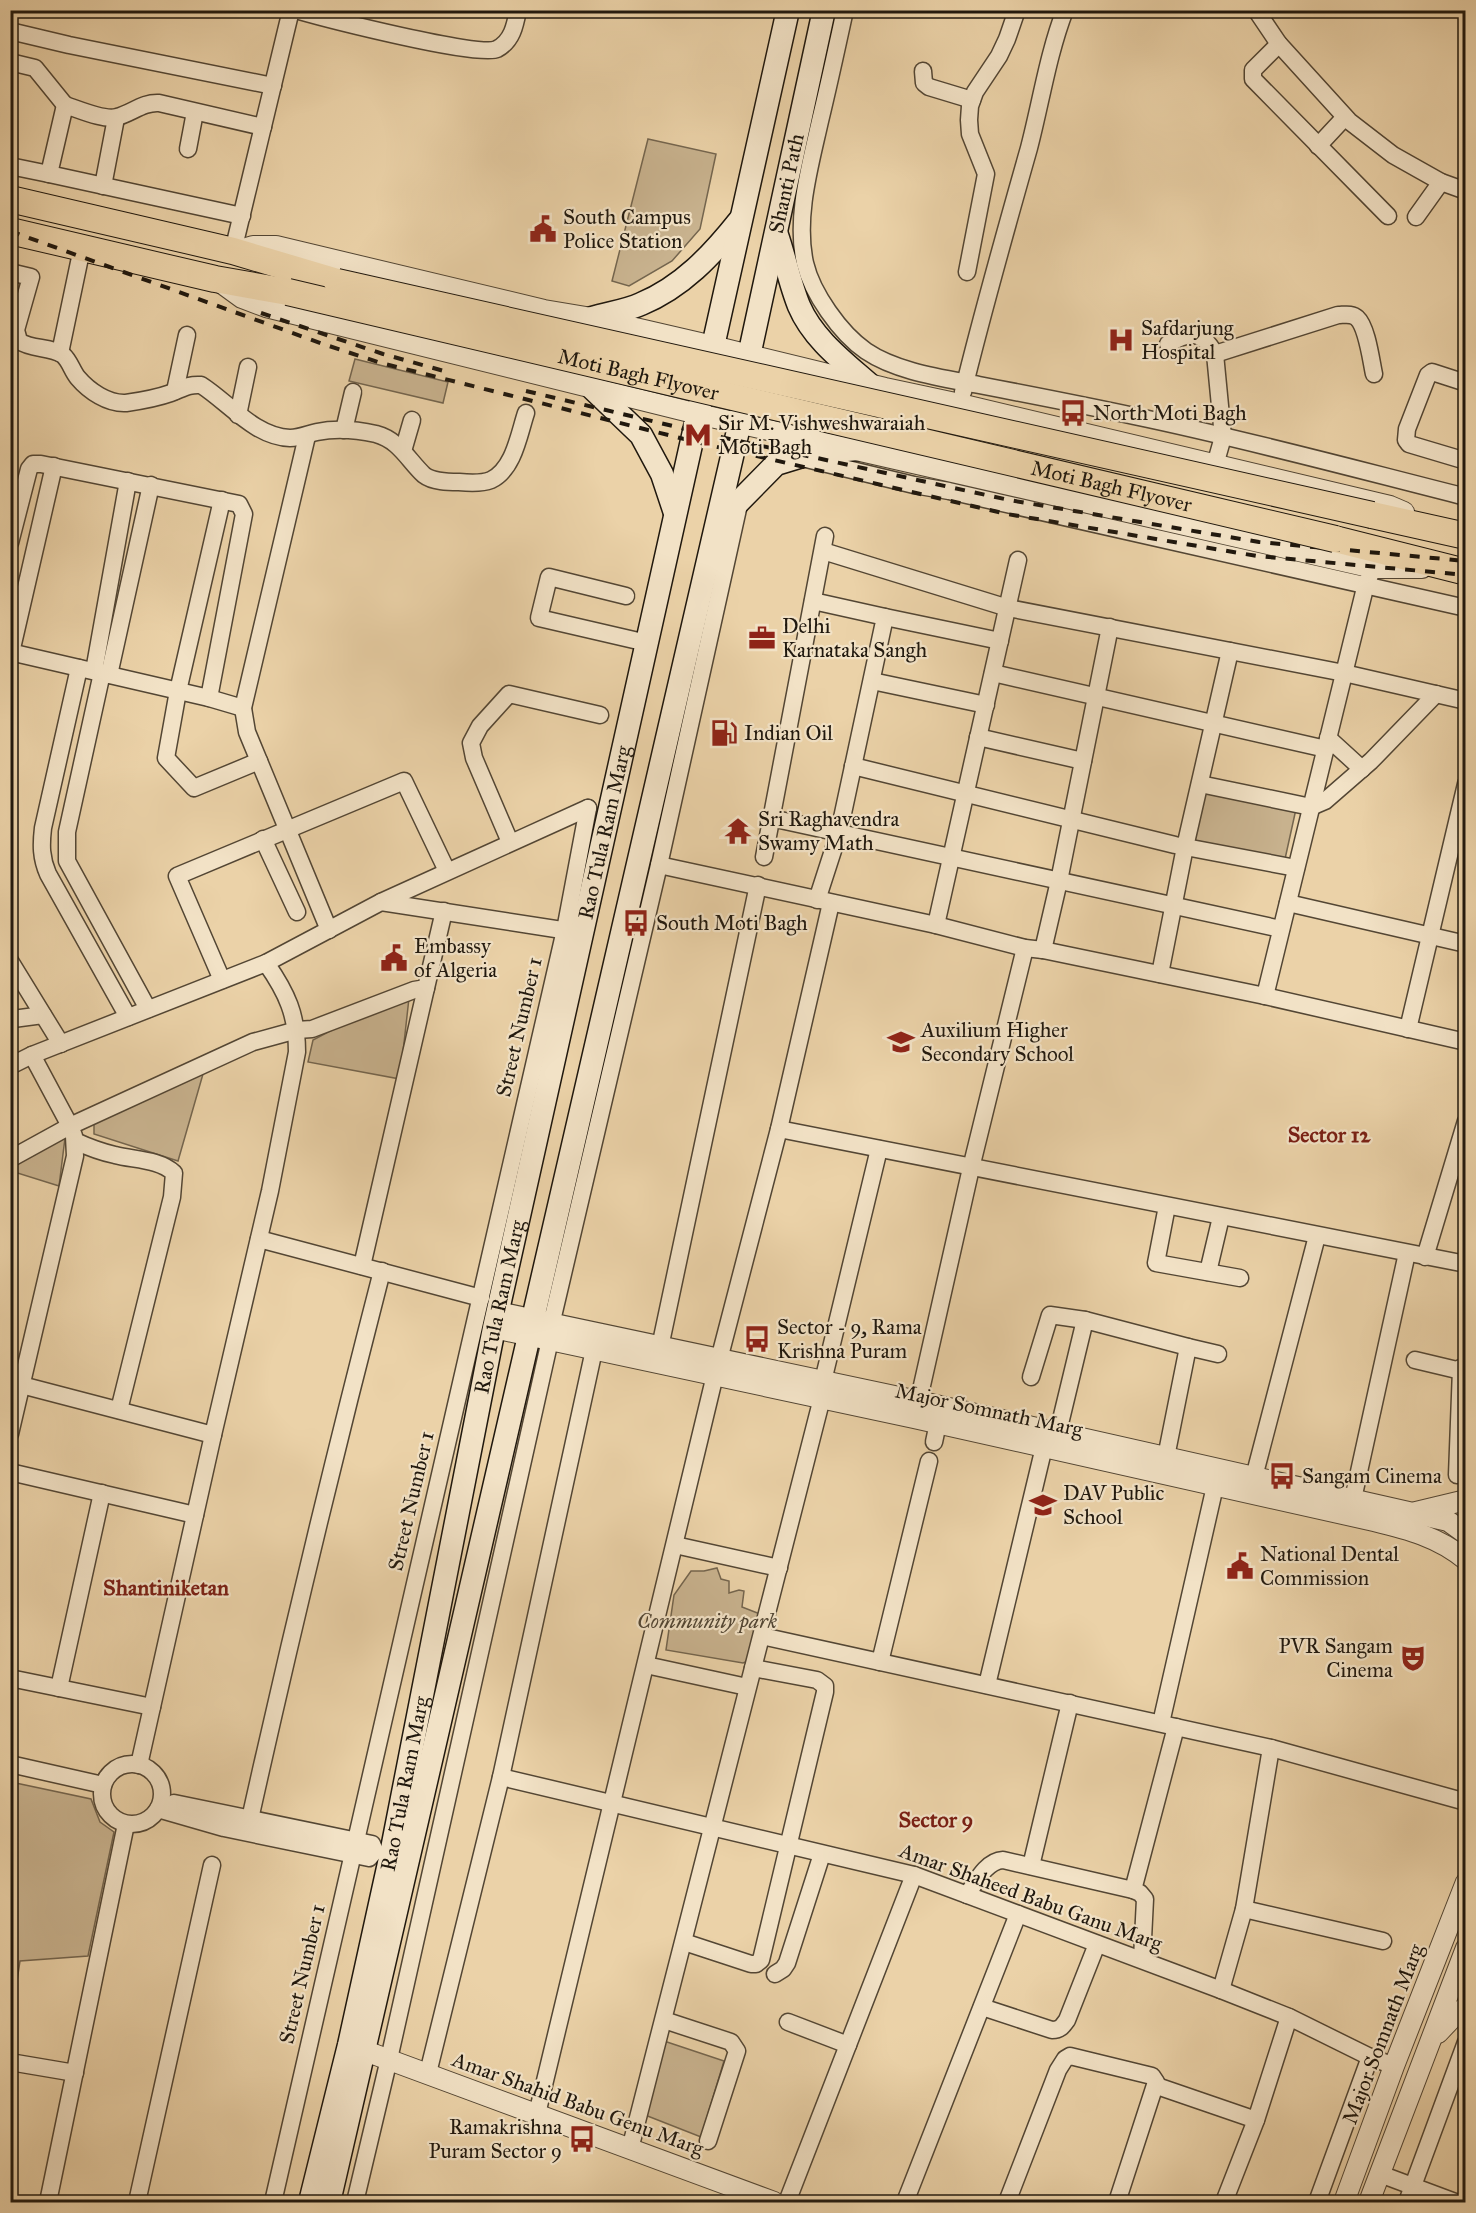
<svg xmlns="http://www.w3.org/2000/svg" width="1476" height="2213" font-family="'IM FELL Great Primer',serif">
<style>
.green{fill:#c8b28e;stroke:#74654e;stroke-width:1.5}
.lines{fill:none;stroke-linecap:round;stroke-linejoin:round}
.minor-casing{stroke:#534634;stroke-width:19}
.tertiary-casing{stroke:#534634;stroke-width:22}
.secondary-casing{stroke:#20180e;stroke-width:25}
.primary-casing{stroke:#20180e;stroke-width:28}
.minor{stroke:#f2e2c6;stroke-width:16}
.tertiary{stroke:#f2e2c6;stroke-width:20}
.secondary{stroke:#f2e2c6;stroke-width:22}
.primary{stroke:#ebd2a8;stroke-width:26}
.rail{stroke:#20180e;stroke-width:4;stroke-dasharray:10 10;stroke-linecap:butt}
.primary-bridge-casing{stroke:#20180e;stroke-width:28;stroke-linecap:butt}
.primary-bridge{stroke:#ebd2a8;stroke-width:26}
.labels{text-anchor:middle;stroke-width:4.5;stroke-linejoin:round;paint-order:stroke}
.street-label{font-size:21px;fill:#20180e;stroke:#f2e2c6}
.poi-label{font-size:21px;fill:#20180e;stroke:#f2e2c6;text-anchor:start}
.park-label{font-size:21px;font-style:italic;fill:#524634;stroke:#f2e2c6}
.neighbourhood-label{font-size:22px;font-weight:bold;fill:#7a1f14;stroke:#f2e2c6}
</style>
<rect width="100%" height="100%" fill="#ebd2a8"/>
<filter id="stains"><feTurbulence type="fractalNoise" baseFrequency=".00333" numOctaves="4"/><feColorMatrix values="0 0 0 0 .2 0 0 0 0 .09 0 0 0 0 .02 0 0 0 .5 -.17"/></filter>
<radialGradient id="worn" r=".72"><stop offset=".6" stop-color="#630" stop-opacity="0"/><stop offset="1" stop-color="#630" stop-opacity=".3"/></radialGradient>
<!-- green -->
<g class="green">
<polygon points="648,139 716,154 700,229 672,261 629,286 612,281"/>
<polygon points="355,359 448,382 443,403 349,381"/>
<polygon points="1204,790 1296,809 1285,859 1193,840"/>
<polygon points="410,989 400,1079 308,1062 313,1040"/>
<polygon points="203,1074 178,1161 94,1134 94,1120"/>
<polygon points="65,1138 59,1186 11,1171 11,1165"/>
<polygon points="717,1568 721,1579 729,1581 729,1593 739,1590 744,1591 742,1607 760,1614 748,1661 743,1663 666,1650 674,1595 691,1571 704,1571"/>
<polygon points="11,1782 91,1799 100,1822 114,1832 88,1956 20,1961 11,2021"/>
<polygon points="664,2041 724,2061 701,2137 645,2115"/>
</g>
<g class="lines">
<defs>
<g id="minor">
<path d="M 296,10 C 324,18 479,58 497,49 C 512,41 515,26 518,10"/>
<path d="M 845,10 C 837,47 829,84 820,121 C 810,166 795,217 805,263 C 812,293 840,333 866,351 C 897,372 943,378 979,385 C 1031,395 1083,405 1134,416 C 1245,439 1355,469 1466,497"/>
<polyline points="1256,10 1279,44 1349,121 1393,155 1441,182 1466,191"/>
<polyline points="10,31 69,45 273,86"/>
<polyline points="1279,44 1253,70 1253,79 1388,216"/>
<polyline points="10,62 35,68 65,105"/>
<polyline points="923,71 924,83 929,87 972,100"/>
<polyline points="1318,146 1345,117"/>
<polyline points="188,149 195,112"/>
<polyline points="10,166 49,174"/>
<polyline points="103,186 116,118"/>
<path d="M 242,216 L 49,174 L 65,105 C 78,109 104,121 117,117 C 132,113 143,102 159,103 L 263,127"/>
<polyline points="1416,217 1441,182"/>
<polyline points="233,251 291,10"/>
<path d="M 10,272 L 31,277 L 16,330 L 19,341 C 32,350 50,346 63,355 C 70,361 72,371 78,378 C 89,391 108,404 126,403 C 140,401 157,398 171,393 C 182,389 188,384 201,385 C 228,402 255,437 290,438 C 300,438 308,434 317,432 C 336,428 358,430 376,434 C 399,440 408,460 424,475 C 433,482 448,482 459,482 C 469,483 481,484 491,480 C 514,469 519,434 526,413"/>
<polyline points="967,272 986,174 970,134 969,120 970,106 975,92 999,56 1007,39 1017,10"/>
<path d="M 1168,344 C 1190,331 1202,330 1215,354 L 1223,437 L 1215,465"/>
<polyline points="60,353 82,248"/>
<path d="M 1215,354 L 1338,315 C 1344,315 1352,313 1357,318 C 1367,327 1371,360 1374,374"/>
<polyline points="1466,383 1432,372 1428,375 1407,429 1406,440 1409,444 1466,461"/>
<polyline points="175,391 187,335"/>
<path d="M 963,392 C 983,310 1006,229 1029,148 C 1041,102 1048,54 1065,10"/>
<polyline points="238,415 248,367"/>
<polyline points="344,430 353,392"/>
<polyline points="307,436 243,708 247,732 329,930"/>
<polyline points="403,451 412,420"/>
<polyline points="802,458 914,485 949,491 1466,608"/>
<polyline points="222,500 178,691 166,758 194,788 259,761"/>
<polyline points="10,543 29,469 33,464 41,464 239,504 244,514 209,698"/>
<polyline points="823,551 1008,608 1344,673 1466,701"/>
<polyline points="626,596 549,577 539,618 647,643"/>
<polyline points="813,601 885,617 839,832 817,900"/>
<polyline points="885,617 1000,641"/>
<polyline points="10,652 209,698 243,708"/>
<polyline points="10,657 54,466"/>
<path d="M 79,668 L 43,828 C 41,845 41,858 48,874 L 128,1017"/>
<polyline points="94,671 128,481"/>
<polyline points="102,673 67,832 67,861 148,1009"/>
<polyline points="993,673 1326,749"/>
<polyline points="109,675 151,485"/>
<polyline points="872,681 986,705"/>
<polyline points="978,737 1083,761"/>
<polyline points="1328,738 1362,769"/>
<polyline points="853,766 1175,845 1296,868"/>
<polyline points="1200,784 1311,807 1325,801 1371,761 1436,694"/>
<polyline points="771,818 1281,929"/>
<polyline points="263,839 297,912"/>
<polyline points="510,842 474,758 471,743 480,726 509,694 600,715"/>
<polyline points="764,857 825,536"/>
<polyline points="659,865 936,925 1025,948 1043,950 1265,996 1466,1042"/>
<polyline points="381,902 588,808"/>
<polyline points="1288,903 1466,944"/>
<polyline points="936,925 1018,560"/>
<polyline points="1043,950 1059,881 1110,627"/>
<polyline points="10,961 61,1044"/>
<polyline points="1160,974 1185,847 1230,651"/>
<polyline points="222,980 177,876 404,781 447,871"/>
<polyline points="1265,996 1364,592 1370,575"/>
<polyline points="10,1014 13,1019 43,1015"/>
<polyline points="1408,1029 1466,784"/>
<polyline points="10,1066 32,1055 266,963 381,902 575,932"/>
<polyline points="779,1129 1466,1264"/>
<path d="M 75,1141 C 88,1147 101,1152 115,1155 C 134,1160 159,1159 174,1173 L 172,1197 L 119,1410"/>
<polyline points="10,1159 70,1126 253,1042 297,1030 312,1029 414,990 426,988 444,911"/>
<polyline points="1167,1206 1156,1263 1240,1278"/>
<polyline points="259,1239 481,1298"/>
<polyline points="1425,1257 1466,1121"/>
<polyline points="362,1266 426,988"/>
<polyline points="1208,1272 1221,1217"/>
<polyline points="551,1325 659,865 740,500"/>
<polyline points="660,1347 758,885"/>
<polyline points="1415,1360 1457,1370 1466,1365"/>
<polyline points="1031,1377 1050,1315 1085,1320"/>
<polyline points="823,1381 879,1149"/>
<polyline points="10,1382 213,1435"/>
<polyline points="916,1412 971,1168 1025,948"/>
<polyline points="1058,1432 1085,1320 1188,1347"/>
<polyline points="10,1434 75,1156 74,1136 70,1126 32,1055"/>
<polyline points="934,1442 938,1423"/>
<polyline points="1166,1457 1188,1347 1218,1354"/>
<polyline points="10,1472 195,1515"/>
<polyline points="1457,1475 1461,1369"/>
<polyline points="1254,1477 1317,1236"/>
<polyline points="1353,1499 1407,1253"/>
<polyline points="675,1545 779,1568"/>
<polyline points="762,1636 1271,1748 1466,1802"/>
<polyline points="880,1662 929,1461"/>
<polyline points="646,1665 747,1687"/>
<polyline points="10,1678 152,1707"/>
<polyline points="987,1685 1044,1447"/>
<polyline points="59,1688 102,1493"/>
<polyline points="1161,1723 1218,1473"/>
<polyline points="10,1764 103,1785"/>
<circle cx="132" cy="1794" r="30"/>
<path d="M 139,1765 L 213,1435 L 270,1191 L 297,1052 C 297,1015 287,993 266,963"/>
<polyline points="501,1777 914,1875 1221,1990 1289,2017 1370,2057 1394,2066"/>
<polyline points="174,1803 372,1844 375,1851"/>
<polyline points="158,1809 224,1828 369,1858 375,1851"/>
<path d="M 250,1819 C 291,1635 335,1453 382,1271"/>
<polyline points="1031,1866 1070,1703"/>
<polyline points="1133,1890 1176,1727"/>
<path d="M 967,1895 C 976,1882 986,1861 1003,1860 L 1133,1890 L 1140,1893 L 1145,1899 L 1142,1959"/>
<polyline points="1244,1909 1383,1941"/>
<polyline points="684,1942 751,1964 756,1964 761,1960 825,1692 825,1686 817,1680 753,1668"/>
<polyline points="775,1974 783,1969 787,1963 822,1854"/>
<polyline points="1221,1990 1244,1909 1271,1748"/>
<path d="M 982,2007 L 1052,2030 C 1060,2030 1062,2027 1067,2020 L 1097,1944"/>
<polyline points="664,2020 731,2042 737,2051 708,2141"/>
<polyline points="788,2022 848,2045"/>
<polyline points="10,2062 75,2073"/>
<polyline points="428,2073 501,1777 594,1350"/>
<polyline points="1157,2086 1256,2120"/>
<polyline points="537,2114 715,1375 779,1129 831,903"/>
<polyline points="630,2149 822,1398"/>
<polyline points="1380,2174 1455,2202"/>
<polyline points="48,2202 126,1824"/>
<polyline points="137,2202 212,1865"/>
<polyline points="273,2202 565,930 588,808"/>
<polyline points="355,2202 389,2059 550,1340"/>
<polyline points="787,2202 914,1875"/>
<polyline points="905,2202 1018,1914"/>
<polyline points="1007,2202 1058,2070 1065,2059 1070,2056 1152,2076 1156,2082 1117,2202"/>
<polyline points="1224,2202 1256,2120 1289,2017"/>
<polyline points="1317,2202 1370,2057"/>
<polyline points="1407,2202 1466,2042"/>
</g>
<g id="tertiary">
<polyline points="236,251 253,246 276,246 544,310 592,318 713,346 885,388 960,404 1390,506 1404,512"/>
<polyline points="220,282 242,298 266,307 698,414 1373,568 1422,568"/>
<polyline points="498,1312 918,1401 1413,1513 1448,1521 1466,1534"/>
<path d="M 494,1328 L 914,1418 L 1374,1521 C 1407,1529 1439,1537 1466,1560"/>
<polyline points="1416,1512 1466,1500"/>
<polyline points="1438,2033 1457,2013 1466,2007"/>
<polyline points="349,2045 774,2202"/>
<polyline points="1344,2202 1394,2066 1466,1882"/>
<polyline points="1369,2202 1466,1948"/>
</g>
<g id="secondary">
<path d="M 777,235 C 785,258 790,284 799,306 C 813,339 844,362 870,385"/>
<path d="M 592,318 C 608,313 626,311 641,304 C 682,287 712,255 739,221"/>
<polyline points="593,389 641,435 662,474 675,513"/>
<polyline points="718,523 776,464 812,453 858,449"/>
<path id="s1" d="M 310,2202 L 349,2045 L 391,1854 L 494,1328 L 788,10"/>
<path id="s2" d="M 329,2202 L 740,422 L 749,356 L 824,10"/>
</g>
<g id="primary">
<polyline points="10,199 233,251 337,282"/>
<polyline points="10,231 215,279 288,292"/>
<polyline points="1372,515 1466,536"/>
<polyline points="1335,539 1466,572"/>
</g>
</defs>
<!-- minor casing -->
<use href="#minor" class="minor-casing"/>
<!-- tertiary casing -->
<use href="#tertiary" class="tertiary-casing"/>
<!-- secondary casing -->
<use href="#secondary" class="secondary-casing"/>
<!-- primary casing -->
<use href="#primary" class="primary-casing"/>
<!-- minor -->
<use href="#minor" class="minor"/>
<!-- tertiary -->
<use href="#tertiary" class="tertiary"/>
<!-- secondary -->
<use href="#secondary" class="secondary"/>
<!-- primary -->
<use href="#primary" class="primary"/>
<!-- rail -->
<g class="rail">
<polyline points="10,231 323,344 381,363 696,442 1007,514 1257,556 1466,575"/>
<polyline points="261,313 383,354 444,371"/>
<polyline points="526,391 698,432 1009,500 1259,542 1466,561"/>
</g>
<defs>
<g id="primary-bridge">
<polyline points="337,282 1372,515"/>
<path id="s3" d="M 288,292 L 1335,539"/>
</g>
</defs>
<!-- primary-bridge casing -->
<use href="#primary-bridge" class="primary-bridge-casing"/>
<!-- primary-bridge -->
<use href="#primary-bridge" class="primary-bridge"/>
</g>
<!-- icons -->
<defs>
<symbol id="civic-bare" viewBox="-9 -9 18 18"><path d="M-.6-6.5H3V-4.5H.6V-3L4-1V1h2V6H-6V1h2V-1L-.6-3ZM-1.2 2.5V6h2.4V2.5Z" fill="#8f2418" stroke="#f2e2c6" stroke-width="2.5" paint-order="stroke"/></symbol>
<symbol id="hospital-bare" viewBox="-9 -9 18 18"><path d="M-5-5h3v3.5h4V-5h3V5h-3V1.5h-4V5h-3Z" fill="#8f2418" stroke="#f2e2c6" stroke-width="2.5" paint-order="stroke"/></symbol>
<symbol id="bus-bare" viewBox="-9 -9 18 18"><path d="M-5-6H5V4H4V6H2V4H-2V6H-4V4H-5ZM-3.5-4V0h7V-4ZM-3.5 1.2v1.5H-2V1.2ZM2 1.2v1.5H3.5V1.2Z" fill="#8f2418" stroke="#f2e2c6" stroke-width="2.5" paint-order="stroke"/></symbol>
<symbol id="metro-bare" viewBox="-9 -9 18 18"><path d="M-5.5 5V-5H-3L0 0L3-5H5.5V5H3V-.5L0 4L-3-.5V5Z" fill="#8f2418" stroke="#f2e2c6" stroke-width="2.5" paint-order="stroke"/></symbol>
<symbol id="office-bare" viewBox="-9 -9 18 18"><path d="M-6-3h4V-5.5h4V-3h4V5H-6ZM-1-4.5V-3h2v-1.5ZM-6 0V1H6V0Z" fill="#8f2418" stroke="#f2e2c6" stroke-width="2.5" paint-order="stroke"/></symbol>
<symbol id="fuel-bare" viewBox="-9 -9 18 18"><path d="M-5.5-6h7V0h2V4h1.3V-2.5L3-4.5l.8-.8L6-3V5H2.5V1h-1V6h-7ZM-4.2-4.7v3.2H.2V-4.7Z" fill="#8f2418" stroke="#f2e2c6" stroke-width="2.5" paint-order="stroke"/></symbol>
<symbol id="temple-bare" viewBox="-9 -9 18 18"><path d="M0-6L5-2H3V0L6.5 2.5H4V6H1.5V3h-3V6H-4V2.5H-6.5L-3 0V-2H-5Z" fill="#8f2418" stroke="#f2e2c6" stroke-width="2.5" paint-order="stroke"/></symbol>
<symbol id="school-bare" viewBox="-9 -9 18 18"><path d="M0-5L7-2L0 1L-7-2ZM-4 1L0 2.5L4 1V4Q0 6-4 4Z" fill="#8f2418" stroke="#f2e2c6" stroke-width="2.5" paint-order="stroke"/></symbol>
<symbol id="theatre-bare" viewBox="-9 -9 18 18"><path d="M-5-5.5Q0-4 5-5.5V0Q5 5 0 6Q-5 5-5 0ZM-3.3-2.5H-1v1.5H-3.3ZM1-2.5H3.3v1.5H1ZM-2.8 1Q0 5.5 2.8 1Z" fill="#8f2418" stroke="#f2e2c6" stroke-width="2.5" paint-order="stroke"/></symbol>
</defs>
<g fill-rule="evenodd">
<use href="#civic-bare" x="524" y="210" width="38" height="38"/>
<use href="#hospital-bare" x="1102" y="321" width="38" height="38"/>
<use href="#bus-bare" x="1054" y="394" width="38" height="38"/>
<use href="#metro-bare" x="679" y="416" width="38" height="38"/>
<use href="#office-bare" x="743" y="619" width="38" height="38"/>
<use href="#fuel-bare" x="705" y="714" width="38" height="38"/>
<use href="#temple-bare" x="719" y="812" width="38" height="38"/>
<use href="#bus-bare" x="617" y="904" width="38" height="38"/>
<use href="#civic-bare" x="375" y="939" width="38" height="38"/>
<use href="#school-bare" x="882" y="1023" width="38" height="38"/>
<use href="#bus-bare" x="738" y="1320" width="38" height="38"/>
<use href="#bus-bare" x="1263" y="1457" width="38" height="38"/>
<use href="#school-bare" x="1024" y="1486" width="38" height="38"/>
<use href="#civic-bare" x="1221" y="1547" width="38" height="38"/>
<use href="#theatre-bare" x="1394" y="1639" width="38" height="38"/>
<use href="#bus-bare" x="563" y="2120" width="38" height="38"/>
</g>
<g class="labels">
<!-- street labels -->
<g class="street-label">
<text dy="7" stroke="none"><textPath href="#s2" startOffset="2070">Shanti Path</textPath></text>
<text dy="7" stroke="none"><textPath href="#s3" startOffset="360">Moti Bagh Flyover</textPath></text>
<text dy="7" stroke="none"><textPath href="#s3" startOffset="846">Moti Bagh Flyover</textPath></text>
<text dy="7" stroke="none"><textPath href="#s1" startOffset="1401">Rao Tula Ram Marg</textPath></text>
<text transform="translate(519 1027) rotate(-77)" y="7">Street Number 1</text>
<text dy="7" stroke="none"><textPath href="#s1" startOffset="915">Rao Tula Ram Marg</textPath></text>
<text transform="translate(989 1410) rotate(12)" y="7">Major Somnath Marg</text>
<text transform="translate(411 1501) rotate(-77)" y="7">Street Number 1</text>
<text dy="7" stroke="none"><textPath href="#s1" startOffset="429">Rao Tula Ram Marg</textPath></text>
<text transform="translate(1031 1897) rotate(20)" y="7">Amar Shaheed Babu Ganu Marg</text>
<text transform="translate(302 1974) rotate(-77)" y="7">Street Number 1</text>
<text transform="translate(1383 2034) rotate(-69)" y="7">Major Somnath Marg</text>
<text transform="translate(578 2104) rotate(20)" y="7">Amar Shahid Babu Genu Marg</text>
</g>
<!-- poi labels -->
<g class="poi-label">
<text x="563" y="224">South Campus<tspan x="563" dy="24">Police Station</tspan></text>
<text x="1141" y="335">Safdarjung<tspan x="1141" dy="24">Hospital</tspan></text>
<text x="1093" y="420">North Moti Bagh</text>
<text x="718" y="430">Sir M. Vishweshwaraiah<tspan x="718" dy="24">Moti Bagh</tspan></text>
<text x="782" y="633">Delhi<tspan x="782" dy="24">Karnataka Sangh</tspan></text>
<text x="744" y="740">Indian Oil</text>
<text x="758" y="826">Sri Raghavendra<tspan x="758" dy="24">Swamy Math</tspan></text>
<text x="656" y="930">South Moti Bagh</text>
<text x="414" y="953">Embassy<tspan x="414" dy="24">of Algeria</tspan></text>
<text x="921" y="1037">Auxilium Higher<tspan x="921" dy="24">Secondary School</tspan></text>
<text x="777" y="1334">Sector - 9, Rama<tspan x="777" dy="24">Krishna Puram</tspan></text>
<text x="1302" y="1483">Sangam Cinema</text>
<text x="1063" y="1500">DAV Public<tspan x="1063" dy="24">School</tspan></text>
<text x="1260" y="1561">National Dental<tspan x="1260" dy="24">Commission</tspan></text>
<text x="1393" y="1653" text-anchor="end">PVR Sangam<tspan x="1393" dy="24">Cinema</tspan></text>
<text x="562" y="2134" text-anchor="end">Ramakrishna<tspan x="562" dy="24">Puram Sector 9</tspan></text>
</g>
<!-- park labels -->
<g class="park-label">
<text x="707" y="1628">Community park</text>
</g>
<!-- neighbourhood labels -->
<g class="neighbourhood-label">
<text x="1329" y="1142">Sector 12</text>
<text x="166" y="1595">Shantiniketan</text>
<text x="936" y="1827">Sector 9</text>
</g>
</g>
<!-- margin -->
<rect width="1476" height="2213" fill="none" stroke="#ebd2a8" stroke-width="36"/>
<rect x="12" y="12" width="1452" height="2189" fill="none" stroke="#20180e" stroke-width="3"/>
<rect x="18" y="18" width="1440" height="2177" fill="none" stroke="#20180e" stroke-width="1.5"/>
<rect width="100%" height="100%" filter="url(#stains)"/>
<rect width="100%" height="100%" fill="url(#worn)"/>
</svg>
